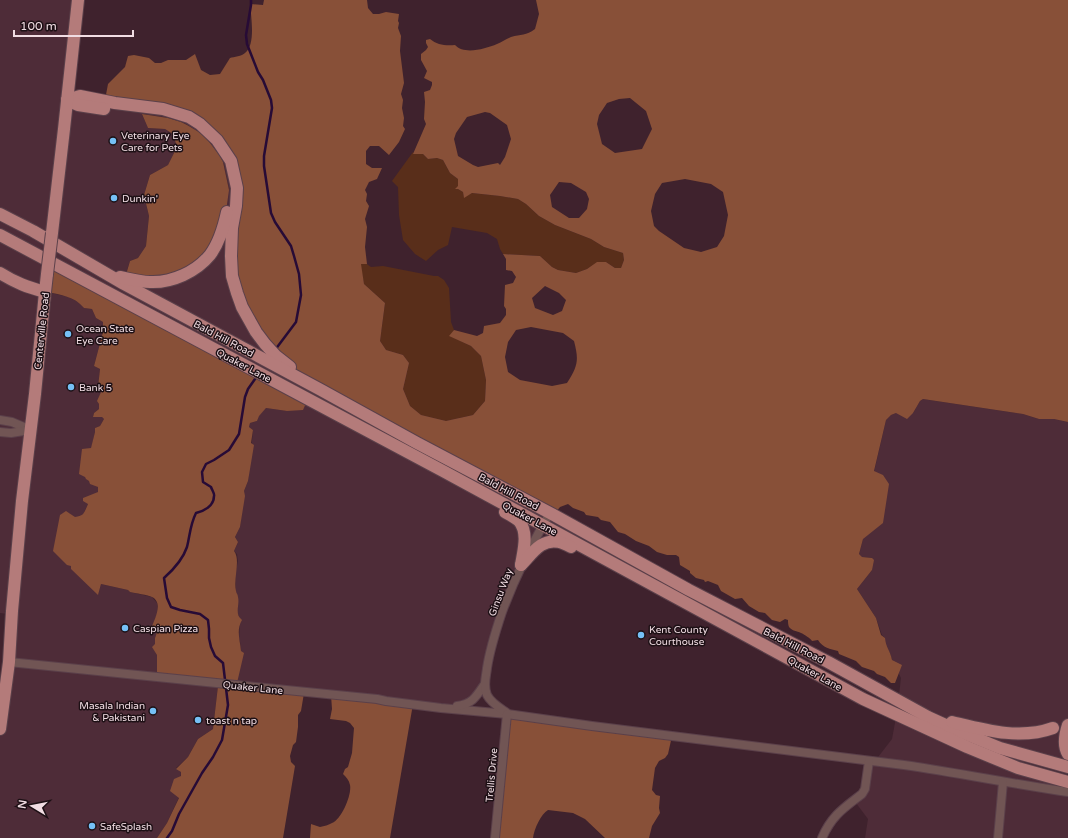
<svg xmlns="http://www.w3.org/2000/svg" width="1068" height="838" font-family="'Varela Round',sans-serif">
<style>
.built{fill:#4e2c38;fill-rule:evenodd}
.green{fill:#592e1a}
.forest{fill:#885038;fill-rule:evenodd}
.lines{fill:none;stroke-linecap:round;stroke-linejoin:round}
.stream{stroke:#270b36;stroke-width:2.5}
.street-casing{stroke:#5b404a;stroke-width:10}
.primary-casing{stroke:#5b404a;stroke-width:14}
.street{stroke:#715554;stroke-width:8}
.primary{stroke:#b47b7a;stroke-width:12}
.primary-bridge-casing{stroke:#5b404a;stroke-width:14;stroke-linecap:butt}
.primary-bridge{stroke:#b47b7a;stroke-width:12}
.poi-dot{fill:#75c0f6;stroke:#1d1015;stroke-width:1.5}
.labels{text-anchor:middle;stroke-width:3;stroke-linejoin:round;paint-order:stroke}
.poi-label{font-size:10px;fill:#f1dde3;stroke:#1d1015;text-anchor:start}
.street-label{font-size:10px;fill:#f1dde3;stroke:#1d1015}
</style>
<rect width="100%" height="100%" fill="#3f222d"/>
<!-- built -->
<g class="built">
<path d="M 0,0 L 78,0 L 73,89 L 88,97 L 189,117 L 542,510 L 524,560 L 505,600 L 483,688 L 474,699 L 451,707 L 237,683 L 241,651 L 240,642 L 239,638 L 240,619 L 237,612 L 238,596 L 236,592 L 235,575 L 238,561 L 237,554 L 234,551 L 238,542 L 235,537 L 240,527 L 244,491 L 248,481 L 253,430 L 249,427 L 250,423 L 257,421 L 258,416 L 266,408 L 287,411 L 50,262 L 47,292 L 69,297 L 80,303 L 84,308 L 92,309 L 96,318 L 103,322 L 103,332 L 94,366 L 100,369 L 98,387 L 101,392 L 98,401 L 99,404 L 99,409 L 94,413 L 93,416 L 102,417 L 104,419 L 100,426 L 95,428 L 95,432 L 85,477 L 98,487 L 98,492 L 88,504 L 84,513 L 81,517 L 74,517 L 69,513 L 71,566 L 98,594 L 101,584 L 128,590 L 130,592 L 152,597 L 157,603 L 158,612 L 151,629 L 157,632 L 155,638 L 155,644 L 157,655 L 157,676 L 218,686 L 213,729 L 198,739 L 188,757 L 176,768 L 181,772 L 179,797 L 167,823 L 157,838 L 0,838 L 0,697 L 8,614 L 0,613 ZM 142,114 L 168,118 L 181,122 L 187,125 L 210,143 L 220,156 L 223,162 L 229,190 L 125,277 L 130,261 L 138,258 L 146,246 L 149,216 L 144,195 L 150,175 L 168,165 L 177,147 L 173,134 L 165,129 L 148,128 Z"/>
<polygon points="923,399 1023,414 1039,419 1054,419 1068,422 1068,767 1029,761 1023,762 1025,764 1068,782 1068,838 865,838 868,819 856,803 860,800 867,763 875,761 892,739 897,712 901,678 892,660 890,654 885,646 885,638 882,635 876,618 857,589 872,570 872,558 861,557 859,554 863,539 874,472 886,420 891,415 896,413 913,413 920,401"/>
</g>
<!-- green -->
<g class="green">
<polygon points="413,152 414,154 423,154 428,159 437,158 443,160 450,173 458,179 458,189 463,192 464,197 472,193 500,196 518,199 526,204 539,216 555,225 591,239 604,247 623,253 624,260 621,268 615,268 606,262 598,262 587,269 576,273 558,270 552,267 540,256 503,254 500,249 497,239 487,233 452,227 448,245 438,250 426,261 415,254 403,240 399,215 398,187 392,181"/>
<polygon points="360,263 367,264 368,265 371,267 383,266 434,276 438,276 444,280 449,288 451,322 454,330 450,336 471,346 481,356 486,380 485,401 473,415 446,421 421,415 410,406 403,389 409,363 403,355 386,350 380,341 385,303 364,284"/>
</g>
<!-- forest -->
<g class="forest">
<path d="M 264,0 L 367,0 L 368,8 L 373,14 L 379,14 L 386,12 L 399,14 L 398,21 L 399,23 L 398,28 L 401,36 L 400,51 L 404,83 L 401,94 L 403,100 L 402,108 L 404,118 L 403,126 L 405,129 L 399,142 L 389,155 L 379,146 L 370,146 L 366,151 L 366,164 L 372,168 L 382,168 L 377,179 L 369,182 L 365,190 L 367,194 L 366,201 L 369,206 L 365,219 L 367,227 L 365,247 L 367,264 L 361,264 L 364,284 L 385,303 L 380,341 L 386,350 L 403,355 L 409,363 L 403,389 L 410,406 L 421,415 L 446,421 L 473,415 L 485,401 L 486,380 L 481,356 L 471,346 L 449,336 L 454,330 L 477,336 L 483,333 L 484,326 L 500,323 L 506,315 L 506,309 L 504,306 L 505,285 L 513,283 L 516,277 L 512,271 L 506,270 L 506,259 L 503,254 L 540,256 L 552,267 L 558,270 L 576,273 L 587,269 L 597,262 L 606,262 L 615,268 L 621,268 L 624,260 L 623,253 L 604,247 L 591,239 L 555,225 L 539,216 L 526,204 L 518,199 L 500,196 L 472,193 L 464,198 L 463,192 L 458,189 L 455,189 L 458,186 L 458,179 L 450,173 L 443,160 L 437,158 L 428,159 L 423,154 L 413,154 L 426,124 L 424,119 L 425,102 L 424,92 L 430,90 L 432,85 L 432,82 L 424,78 L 427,71 L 421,60 L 421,54 L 426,50 L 428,47 L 426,43 L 426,40 L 430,39 C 437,45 446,46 455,45 C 464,55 485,49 497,44 C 502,42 506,39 511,37 C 521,34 526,36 535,29 L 539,14 L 536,0 L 1068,0 L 1068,422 L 1054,419 L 1039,419 L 1023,414 L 923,399 L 920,401 L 913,413 L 907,419 L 896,413 L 891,415 L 886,420 L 874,471 L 883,475 L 889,484 L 883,523 L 863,539 L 859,554 L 862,557 L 872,558 L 874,560 L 872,570 L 857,589 L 876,618 L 881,635 L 885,638 C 886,648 890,650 892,660 L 902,665 L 895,683 L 891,683 L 885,677 L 877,674 L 874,671 L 862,667 L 856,661 L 839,654 L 838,651 C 830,649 823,648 818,640 L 812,641 C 811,639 804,634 801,633 C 797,631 792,631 789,627 C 788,625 788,622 788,620 L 785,619 L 780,622 L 772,620 L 765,613 L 759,612 L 749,606 L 742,598 L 735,599 L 721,591 L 718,585 L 708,581 L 705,582 L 704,580 L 696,578 L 690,573 L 690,571 L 680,565 L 679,557 L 676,555 L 667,555 L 657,552 L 649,546 L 636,541 L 625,534 L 618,532 L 610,522 L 601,520 L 598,517 L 586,515 L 584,512 L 573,508 L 568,504 L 560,507 L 551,518 L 320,390 L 270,350 L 237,294 L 237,186 L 229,158 L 199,123 L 105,100 L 108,84 L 125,67 L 128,56 L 134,55 L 149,58 L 155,63 L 161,63 L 168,60 L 186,60 L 195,54 L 201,70 L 210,75 L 220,74 L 230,58 C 234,57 242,56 245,53 C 256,45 251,16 250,4 L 263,5 ZM 630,98 L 646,111 L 652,129 L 642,149 L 615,153 L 602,144 L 597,124 L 599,115 L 607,103 L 619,99 ZM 485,112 L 490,113 L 507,125 L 511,139 L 505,157 L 500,165 L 498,163 L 478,167 L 473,165 L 458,156 L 454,139 L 456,133 L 467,117 ZM 685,179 L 711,184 L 723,192 L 728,215 L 724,236 L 717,247 L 701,252 L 684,248 L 659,231 L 654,226 L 651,211 L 655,194 L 662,183 ZM 559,182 L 571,183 L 586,192 L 589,199 L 587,209 L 579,218 L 569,218 L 552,207 L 550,195 ZM 545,286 L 559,293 L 566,300 L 562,311 L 553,315 L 535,308 L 532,298 ZM 531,327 L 563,333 L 574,341 C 579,360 578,366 567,383 L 552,386 L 520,380 L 508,372 L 505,357 L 508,342 L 516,330 Z"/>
<polygon points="142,114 168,118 181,122 187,125 202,134 210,143 220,156 223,162 229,190 224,225 211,252 179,277 125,278 130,261 138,258 146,246 149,216 144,195 150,175 168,165 177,147 173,134 165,129 148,128"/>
<path d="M 49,266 L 307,401 L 303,410 L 287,411 L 266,408 L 259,416 L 257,421 L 250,423 L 249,427 L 253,430 L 251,443 L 254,445 L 248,481 L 244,491 L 245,496 L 240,527 L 235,537 L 238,542 L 234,551 C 241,560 233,578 236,591 C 236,593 238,594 238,597 C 240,605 234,614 242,620 C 236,630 240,640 241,651 L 244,653 L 237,683 L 304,693 L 301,711 L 298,715 L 298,727 L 296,742 L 293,745 L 290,756 L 291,762 L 295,766 L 283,838 L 157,838 L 167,823 L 179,798 L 170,791 L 174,779 L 181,776 L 181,772 L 176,769 L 188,757 L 198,739 L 213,729 L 218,686 L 157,676 L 157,655 L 152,647 L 155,644 L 155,638 L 157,632 L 151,629 C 154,620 164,603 152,597 C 148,595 135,593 130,592 L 128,590 L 101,584 L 98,595 L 71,569 L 71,566 L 67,565 L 53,551 L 60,515 L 66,511 L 75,517 C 84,516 84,513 88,504 L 83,501 L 83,498 L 98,492 L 98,487 L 90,484 L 89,481 L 86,479 L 85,477 L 79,474 L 82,449 L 91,448 L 95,432 L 95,428 L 100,426 L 104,419 L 102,417 L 93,417 L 94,413 L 99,409 L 99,404 L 97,401 L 101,392 L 98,387 L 100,369 L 94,366 L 103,332 L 103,322 L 96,318 L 92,309 L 84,308 C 74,296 61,295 47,292 Z"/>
<path d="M 331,695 L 413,704 L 390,838 L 310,838 L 311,824 L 320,827 C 324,826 329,825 332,823 C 342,819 352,794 350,785 C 349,780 346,777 343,774 L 345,769 L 348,767 L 352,753 L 354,728 L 350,723 L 346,721 L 330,719 L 332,709 Z"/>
<path d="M 507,715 L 672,736 L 668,754 L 665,758 L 659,761 L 655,768 L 652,790 L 656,795 L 660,796 L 659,808 L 660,813 L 652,826 L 649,838 L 605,838 L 585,819 L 573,813 L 548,810 C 541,814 534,829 533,838 L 494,838 Z"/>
</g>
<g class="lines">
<!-- stream -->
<g class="stream">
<polyline points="251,0 251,5 246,35 247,44 258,72 263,80 271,100 272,108 264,156 264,166 271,213 275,222 291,246 294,256 299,274 301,295 296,322 275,350"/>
<path d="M 167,838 L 172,831 L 179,814 L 202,773 L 213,757 L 222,740 L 228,705 L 223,663 L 215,656 L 211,647 L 209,638 L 209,629 L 208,620 L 200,614 L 180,610 L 171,607 L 167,598 L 164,578 C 173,570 183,559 187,547 C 190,535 190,525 196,513 C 204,511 214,506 214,496 C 215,494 212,490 211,487 L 203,482 L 202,472 L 206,464 L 214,460 L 229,450 L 239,434 L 245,397 L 248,389 L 255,379"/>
</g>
<defs>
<g id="street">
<polyline points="0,420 12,422 31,430"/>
<polyline points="0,432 11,433 30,430"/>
<path d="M 9,662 L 236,685 L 377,699 L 386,701 L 441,708 L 507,714 L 592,726 L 904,765 C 959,773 1013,784 1068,792"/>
<path d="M 457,706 C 472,704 476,697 484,685"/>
<path d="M 507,713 C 500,708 491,703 487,695 C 483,686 486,677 487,668 C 490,648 496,630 502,612 C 515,577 531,545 550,513"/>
<polyline points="495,838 507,714"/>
<path d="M 822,838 C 832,815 844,808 862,794 L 865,789 L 869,761"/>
<polyline points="998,838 1003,782"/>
</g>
<g id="primary">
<polyline points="67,100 80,96 115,103 163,109 189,117 200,124 217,140 231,161 237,188 236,206 232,228 231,256 232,276 237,293 242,307 256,332 265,344 276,356 290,367"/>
<polyline points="67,100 78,105 104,109"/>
<polyline points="0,214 33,231 124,284 321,390 417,443 550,513 689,590 828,662 928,717 961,732 1000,748 1068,767"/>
<polyline points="52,233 64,129 78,0"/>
<polyline points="0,235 443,471 863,699 967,747 1018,768 1068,782"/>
<path d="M 0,273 C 16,283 27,287 45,292"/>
<path d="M 120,277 C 130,279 139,282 150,282 C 172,283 196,272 210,255 C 219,243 224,226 227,212"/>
<path d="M 505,512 C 510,515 516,518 519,521 C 529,533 523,552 521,565"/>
<path d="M 521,565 C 532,554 541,538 559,542 C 563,543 567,545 571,547"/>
<path d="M 952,722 C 985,730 1020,740 1053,728"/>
<path d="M 1068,725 C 1065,734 1063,746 1068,754"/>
<polyline points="0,729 9,662 12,611 22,501 35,394 45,292 47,274"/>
</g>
</defs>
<!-- street casing -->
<use href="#street" class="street-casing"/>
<!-- primary casing -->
<use href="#primary" class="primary-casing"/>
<!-- street -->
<use href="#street" class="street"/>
<!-- primary -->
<use href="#primary" class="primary"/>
<defs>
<polyline id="primary-bridge" points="47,274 52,233"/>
</defs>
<!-- primary-bridge casing -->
<use href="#primary-bridge" class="primary-bridge-casing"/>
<!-- primary-bridge -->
<use href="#primary-bridge" class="primary-bridge"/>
</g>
<!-- markers -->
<g class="poi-dot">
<circle cx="113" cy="141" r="4"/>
<circle cx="114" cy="198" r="4"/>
<circle cx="68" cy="334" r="4"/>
<circle cx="71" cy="387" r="4"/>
<circle cx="125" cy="628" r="4"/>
<circle cx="641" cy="635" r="4"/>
<circle cx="153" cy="711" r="4"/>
<circle cx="198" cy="720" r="4"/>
<circle cx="92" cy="826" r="4"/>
</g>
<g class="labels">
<!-- poi labels -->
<g class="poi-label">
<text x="121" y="139">Veterinary Eye<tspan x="121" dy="12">Care for Pets</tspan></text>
<text x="122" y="202">Dunkin'</text>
<text x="76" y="332">Ocean State<tspan x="76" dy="12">Eye Care</tspan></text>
<text x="79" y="391">Bank 5</text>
<text x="133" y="632">Caspian Pizza</text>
<text x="649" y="633">Kent County<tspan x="649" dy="12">Courthouse</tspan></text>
<text x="145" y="709" text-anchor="end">Masala Indian<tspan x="145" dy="12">&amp; Pakistani</tspan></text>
<text x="206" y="724">toast n tap</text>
<text x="100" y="830">SafeSplash</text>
</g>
<!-- street labels -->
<g class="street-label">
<text transform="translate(41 331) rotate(-84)" y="4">Centerville Road</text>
<text transform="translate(224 338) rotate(28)" y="4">Bald Hill Road</text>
<text transform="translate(244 365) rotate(28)" y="4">Quaker Lane</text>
<text transform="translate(509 491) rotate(28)" y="4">Bald Hill Road</text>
<text transform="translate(530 518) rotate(28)" y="4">Quaker Lane</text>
<text transform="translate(500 592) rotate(-69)" y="4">Ginsu Way</text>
<text transform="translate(794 645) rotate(27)" y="4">Bald Hill Road</text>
<text transform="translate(815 673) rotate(29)" y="4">Quaker Lane</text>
<text transform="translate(253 687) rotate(6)" y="4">Quaker Lane</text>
<text transform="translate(491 775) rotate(-85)" y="4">Trellis Drive</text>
</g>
</g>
<!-- north arrow -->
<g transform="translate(32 806) rotate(280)" stroke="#1d1015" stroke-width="3" paint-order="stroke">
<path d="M0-3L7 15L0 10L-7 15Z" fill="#f1dde3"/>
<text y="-6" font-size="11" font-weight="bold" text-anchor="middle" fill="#f1dde3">N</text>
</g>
<!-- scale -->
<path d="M14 30v6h119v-6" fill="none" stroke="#f1dde3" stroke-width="2"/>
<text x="20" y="30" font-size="12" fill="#f1dde3" stroke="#1d1015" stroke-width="3" paint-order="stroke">100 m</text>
</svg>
